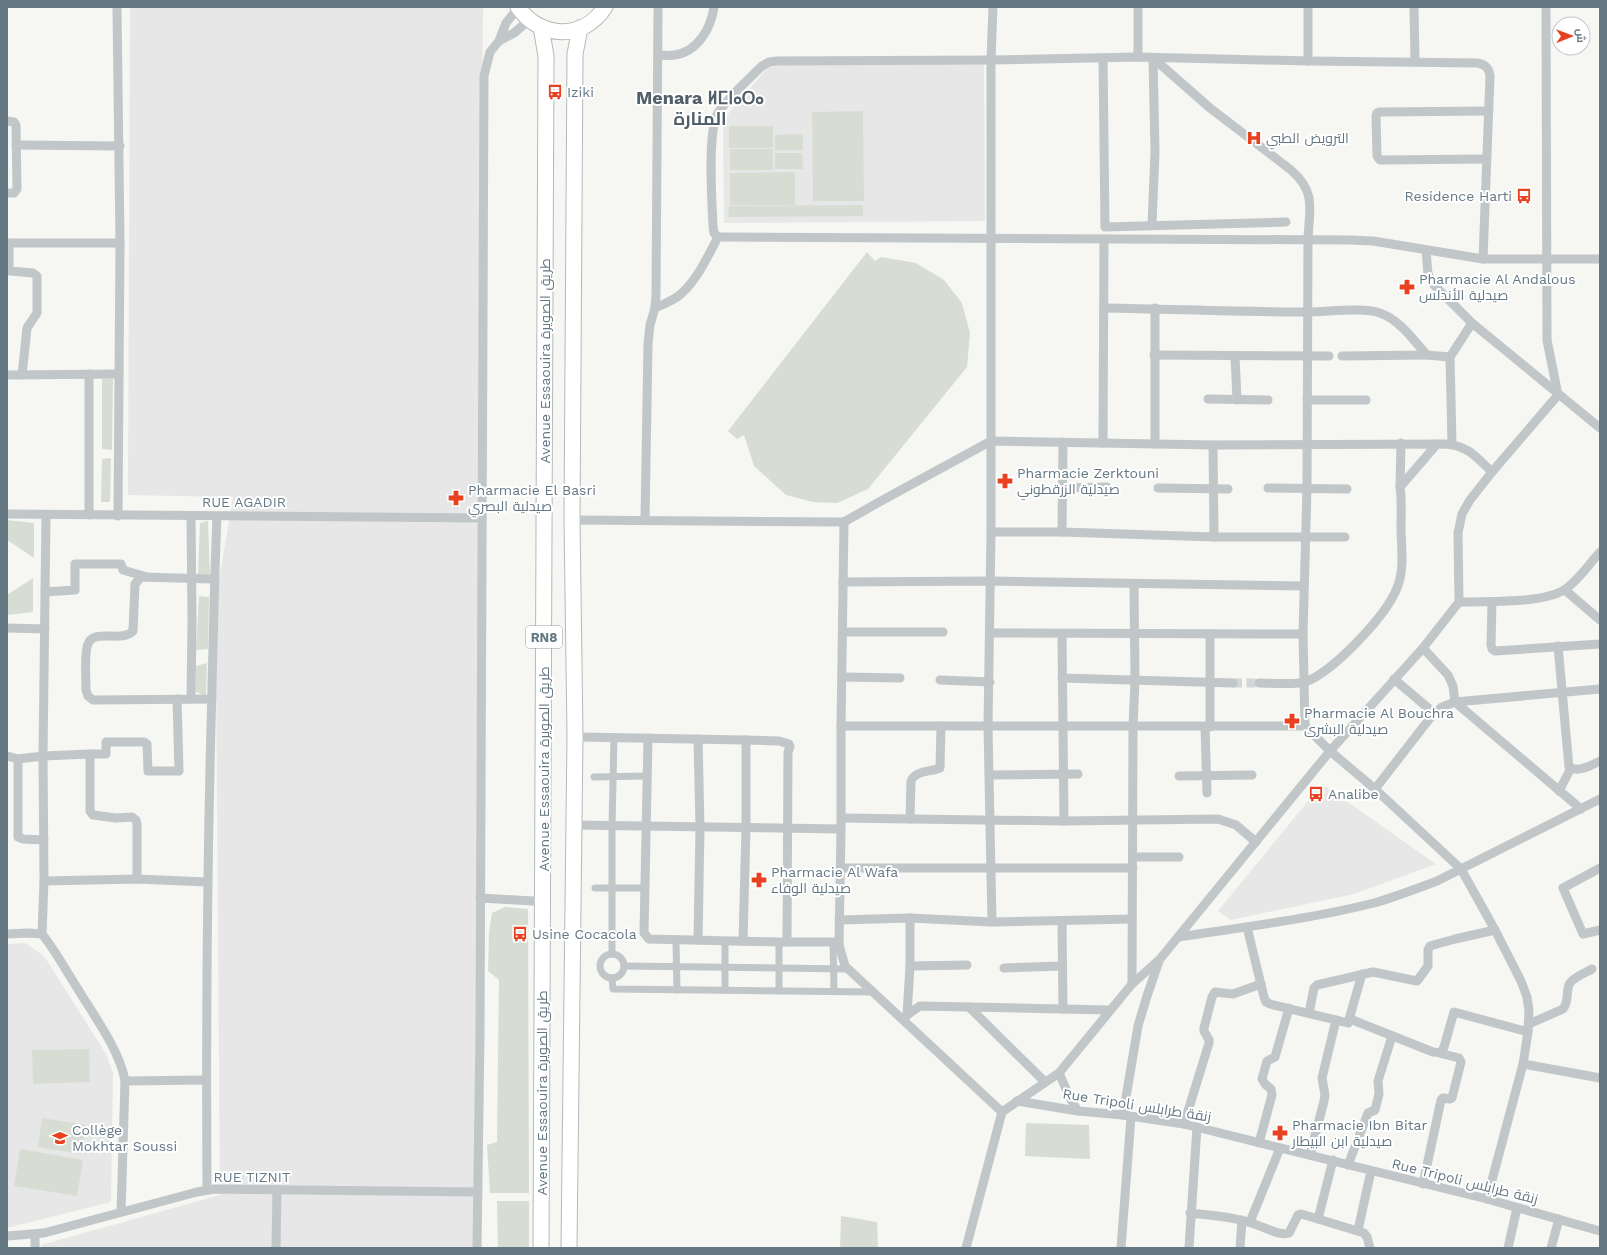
<svg xmlns="http://www.w3.org/2000/svg" width="1607" height="1255" font-family="'Work Sans',Cairo,'Noto Sans Tifinagh',sans-serif">
<style>
.built{fill:#e6e7e6}
.green{fill:#d7ddd3}
.lines{fill:none;stroke-linecap:round;stroke-linejoin:round}
.minor-tunnel{stroke:#d2d6d6;stroke-width:9;stroke-dasharray:9 4.5;stroke-linecap:butt}
.primary-casing{stroke:#b4b9bc;stroke-width:17}
.pedestrian{stroke:#c1c6c8;stroke-width:7}
.minor{stroke:#c1c6c8;stroke-width:9}
.primary{stroke:#fff;stroke-width:15}
.labels{text-anchor:middle;stroke-width:4;stroke-linejoin:round;paint-order:stroke}
.shield{fill:#fff;stroke:#92a0a9;stroke-width:1}
.shield-label{font-size:13px;font-weight:bold;fill:#647884}
.poi-label{font-size:14px;fill:#647884;stroke:#fff;text-anchor:start}
.street-label{font-size:14px;fill:#647884;stroke:#fff}
.district-label{font-size:18px;font-weight:bold;fill:#526069;stroke:#fff}
</style>
<rect width="100%" height="100%" fill="#f6f6f2"/>
<!-- built -->
<g class="built">
<polygon points="130,7 483,7 475,1248 41,1248 41,1245 220,1195 216,667 219,581 233,497 128,495"/>
<polygon points="802,63 984,64 985,221 724,223 723,120 768,67"/>
<polygon points="1322,784 1436,864 1354,894 1231,920 1218,911"/>
<polygon points="25,943 44,956 106,1054 113,1073 111,1202 7,1228 7,944"/>
</g>
<!-- green -->
<g class="green">
<polygon points="863,111 864,201 813,201 812,112"/>
<rect x="729" y="126" width="44" height="22"/>
<polygon points="803,134 803,150 775,150 775,135"/>
<rect x="730" y="149" width="43" height="21"/>
<polygon points="775,153 802,153 803,169 775,169"/>
<polygon points="795,172 795,205 730,205 730,173"/>
<polygon points="863,205 863,216 728,217 729,206"/>
<polygon points="867,252 875,261 881,257 916,263 944,280 962,303 970,333 967,367 868,489 837,503 813,502 786,495 754,466 744,435 737,439 728,431"/>
<polygon points="102,379 113,379 112,450 102,449"/>
<polygon points="111,458 110,502 101,502 102,459"/>
<polygon points="7,520 34,523 34,558 7,540"/>
<polygon points="208,521 210,574 198,575 200,523"/>
<polygon points="33,578 33,612 7,615 7,595"/>
<polygon points="199,596 209,597 208,649 196,650"/>
<polygon points="207,663 206,696 196,692 196,666"/>
<polygon points="505,907 528,909 529,1193 490,1193 487,1145 497,1142 499,980 488,971 489,933 492,913"/>
<polygon points="89,1049 90,1082 33,1084 32,1050"/>
<polygon points="42,1118 86,1125 81,1154 38,1147"/>
<polygon points="1026,1123 1089,1125 1090,1159 1025,1156"/>
<polygon points="20,1149 83,1160 77,1196 14,1186"/>
<polygon points="497,1201 529,1201 529,1248 498,1248"/>
<polygon points="841,1216 877,1222 878,1248 840,1248"/>
</g>
<g class="lines">
<!-- minor-tunnel -->
<polyline class="minor-tunnel" points="1233,683 1259,683"/>
<defs>
<g id="primary">
<path d="M 518,7 C 540,39 583,41 605,7"/>
<polyline points="541,27 546,56 541,1248"/>
<polyline points="569,1248 575,736 572,520 575,54 580,28"/>
</g>
</defs>
<!-- primary casing -->
<use href="#primary" class="primary-casing"/>
<!-- pedestrian -->
<g class="pedestrian">
<polyline points="594,777 647,776"/>
<polyline points="595,888 645,888"/>
<polyline points="676,940 677,990"/>
<polyline points="725,941 725,990"/>
<polyline points="833,942 834,991"/>
<polyline points="612,954 612,826 614,737"/>
<circle cx="612" cy="966" r="12"/>
<polyline points="624,966 849,969"/>
<polyline points="612,978 613,989 873,992"/>
<polyline points="779,991 779,942"/>
</g>
<!-- minor -->
<g class="minor">
<polyline points="117,7 120,243 118,516"/>
<polyline points="1414,7 1415,61"/>
<polyline points="499,41 514,33 529,20"/>
<path d="M 658,55 C 664,55 669,56 674,55 C 698,52 711,28 714,7"/>
<polyline points="1138,57 1138,7"/>
<polyline points="1103,58 1105,227 1286,222"/>
<path d="M 1153,58 L 1210,108 L 1291,170 C 1317,193 1309,209 1308,240 L 1307,488 L 1303,634 L 1305,726 L 1330,751 L 1375,789 L 1461,869 L 1495,930 L 1521,981 L 1527,997 L 1529,1011 L 1528,1032 L 1523,1064 L 1487,1199"/>
<polyline points="1308,61 1308,7"/>
<polyline points="7,121 14,122 16,125 17,189 14,193 7,193"/>
<polyline points="16,145 120,146"/>
<polyline points="1486,159 1380,160 1377,156 1376,116 1377,113 1379,112 1489,111"/>
<polyline points="1152,225 1155,152 1153,58"/>
<path d="M 718,237 L 714,233 L 713,226 C 712,203 707,130 718,113 C 729,96 747,81 762,66 L 769,62 L 777,61 L 991,60 L 1138,57 L 1308,61 L 1477,63 C 1485,64 1489,68 1490,76 L 1483,259"/>
<polyline points="718,237 1350,240 1373,241 1483,259 1600,259"/>
<polyline points="7,243 120,243"/>
<polyline points="9,243 9,268 10,271 33,273 37,276 37,313 27,328 22,375"/>
<polyline points="1426,250 1428,274 1434,285 1472,323 1600,428"/>
<path d="M 655,308 C 664,304 675,300 682,293 C 698,278 708,256 718,237"/>
<path d="M 1105,308 C 1172,309 1240,312 1308,312 C 1328,312 1362,307 1380,313 C 1400,320 1413,340 1427,355 L 1450,357"/>
<polyline points="1155,308 1155,444"/>
<polyline points="1154,355 1329,356"/>
<polyline points="1235,356 1237,400"/>
<polyline points="1342,356 1427,355"/>
<polyline points="89,374 89,515"/>
<polyline points="7,375 119,374"/>
<polyline points="1208,399 1268,400"/>
<polyline points="1307,400 1366,400"/>
<polyline points="1103,443 1104,239"/>
<polyline points="1452,444 1450,357 1472,323"/>
<polyline points="1213,445 1214,537"/>
<polyline points="1400,487 1401,443"/>
<polyline points="1061,488 1107,487"/>
<polyline points="1158,488 1228,489"/>
<polyline points="1268,488 1347,489"/>
<polyline points="7,514 481,518"/>
<path d="M 572,520 L 844,522 L 881,501 L 991,441 L 1213,445 L 1445,444 C 1469,446 1476,457 1492,472"/>
<polyline points="645,520 648,344 650,325 655,308 656,295 658,7"/>
<polyline points="844,522 841,726 841,829 839,945 845,966 1002,1112"/>
<polyline points="991,532 1062,532 1214,537 1345,537"/>
<polyline points="1062,532 1063,442"/>
<polyline points="843,582 991,581 1304,586"/>
<polyline points="1565,590 1600,620"/>
<polyline points="45,592 75,590 75,564 121,564 123,570 147,577"/>
<path d="M 1459,602 C 1484,602 1544,603 1564,590 C 1578,581 1589,564 1600,552"/>
<polyline points="1492,602 1491,645 1492,649 1495,651 1600,644"/>
<polyline points="7,628 45,629"/>
<polyline points="843,632 943,632"/>
<polyline points="990,633 1303,634"/>
<polyline points="1062,634 1064,821"/>
<polyline points="1210,634 1210,727"/>
<path d="M 1558,646 L 1569,767 C 1579,773 1591,765 1600,761"/>
<polyline points="1423,648 1448,675 1453,686 1455,702 1581,809"/>
<polyline points="842,677 900,678"/>
<polyline points="1062,678 1233,683"/>
<polyline points="1394,679 1434,713"/>
<polyline points="940,680 990,682"/>
<path d="M 1259,683 C 1270,683 1296,685 1305,682 C 1333,672 1386,616 1397,588 C 1405,569 1401,547 1401,527 C 1401,514 1402,500 1400,487 L 1437,444"/>
<polyline points="191,699 192,622 191,516"/>
<path d="M 212,699 L 93,700 L 88,696 L 86,690 C 86,680 84,652 88,644 C 94,628 122,643 133,631 L 135,584 L 141,577 L 214,579"/>
<polyline points="841,726 1305,726"/>
<polyline points="1205,727 1207,793"/>
<polyline points="575,736 580,737 746,740 779,741 789,744 790,747 788,752 787,942"/>
<polyline points="648,738 644,933 649,939 779,942 833,942 839,945"/>
<polyline points="698,739 700,827 698,940"/>
<polyline points="90,754 106,754 106,742 144,742 147,744 148,771 179,771 177,699"/>
<polyline points="7,756 18,759"/>
<polyline points="990,775 1078,774"/>
<polyline points="1179,776 1252,775"/>
<polyline points="1375,789 1434,713 1442,707 1455,702 1600,689"/>
<polyline points="1559,791 1571,768"/>
<polyline points="842,818 1064,821 1218,819 1236,825 1256,842"/>
<path d="M 910,819 L 911,781 C 916,770 930,772 940,768 L 941,726"/>
<polyline points="574,825 841,829"/>
<polyline points="44,840 23,839 18,837 18,759 43,756 90,754 90,811 93,815 116,818 132,817 136,820 137,824 137,879"/>
<polyline points="1133,857 1179,857"/>
<polyline points="840,868 1133,868"/>
<polyline points="1600,868 1563,888 1583,934 1600,930"/>
<polyline points="44,881 137,879 207,882"/>
<polyline points="480,898 532,901 543,900"/>
<polyline points="839,920 910,918 992,922 1132,919"/>
<polyline points="1062,921 1063,1009"/>
<polyline points="992,922 988,726 991,532 991,60 993,7"/>
<polyline points="1247,927 1264,997 1266,1002 1270,1004 1348,1023 1362,974"/>
<path d="M 7,934 L 28,933 L 42,934 C 55,950 65,969 76,986 C 92,1013 120,1050 125,1081 L 121,1212"/>
<polyline points="42,934 44,881 43,756 46,515"/>
<path d="M 1179,937 C 1244,927 1310,919 1374,903 C 1395,897 1416,889 1437,881 L 1600,799"/>
<polyline points="743,941 746,828 746,740"/>
<polyline points="910,966 967,965"/>
<polyline points="1004,968 1062,966"/>
<polyline points="1132,984 1133,727 1135,680 1134,584"/>
<polyline points="969,1007 1045,1082"/>
<polyline points="1309,1013 1314,988 1317,985 1373,972 1417,981 1428,966 1428,950 1430,946 1455,939 1495,930"/>
<polyline points="907,1015 920,1006 1110,1010"/>
<polyline points="905,1018 907,1015 910,966 910,918"/>
<path d="M 1350,1019 L 1433,1052 C 1440,1053 1442,1052 1444,1047 L 1454,1012 L 1528,1032"/>
<path d="M 1529,1024 L 1563,1009 C 1570,1000 1565,991 1570,983 C 1574,977 1585,973 1592,969"/>
<polyline points="1523,1064 1600,1078"/>
<polyline points="1059,1073 1070,1098 1078,1111"/>
<polyline points="125,1081 206,1080"/>
<polyline points="1017,1101 1078,1111 1123,1115 1184,1124 1487,1199 1600,1231"/>
<polyline points="1002,1112 1059,1073 1132,984 1160,959 1330,751 1423,648 1459,602 1458,533 1462,514 1470,500 1492,472 1558,395 1547,340 1546,7"/>
<polyline points="1123,1115 1138,1026 1147,996 1159,961"/>
<polyline points="1184,1124 1209,1043 1209,1040 1204,1031 1204,1028 1212,997 1215,992 1233,994 1261,984"/>
<polyline points="1259,1143 1272,1095 1271,1089 1265,1084 1262,1079 1267,1061 1275,1057 1289,1008"/>
<polyline points="1310,1155 1324,1101 1325,1095 1322,1078 1336,1020"/>
<polyline points="1348,1165 1368,1113 1375,1110 1379,1094 1378,1081 1392,1036"/>
<polyline points="1423,1184 1441,1100 1443,1098 1450,1099 1452,1098 1461,1062 1459,1058 1439,1053"/>
<path d="M 207,1190 C 206,1035 207,881 211,726 C 213,656 214,586 217,516"/>
<path d="M 1190,1213 C 1214,1216 1240,1217 1262,1227 C 1271,1230 1280,1236 1289,1233 L 1298,1215 L 1301,1214 L 1318,1219 L 1333,1160"/>
<polyline points="1318,1219 1364,1233 1367,1237 1370,1248"/>
<polyline points="1250,1222 1280,1148"/>
<polyline points="1358,1230 1371,1171"/>
<polyline points="35,1234 35,1248"/>
<polyline points="7,1236 44,1233 197,1192 214,1189 478,1192"/>
<polyline points="276,1248 277,1190"/>
<polyline points="477,1248 480,1032 484,76 490,52 499,41 506,23 518,8"/>
<polyline points="966,1248 1002,1112"/>
<polyline points="1121,1248 1131,1117"/>
<polyline points="1189,1248 1197,1127"/>
<polyline points="1240,1248 1242,1220"/>
<polyline points="1508,1248 1517,1208"/>
<polyline points="1551,1248 1559,1219"/>
</g>
<!-- primary -->
<use href="#primary" class="primary"/>
</g>
<!-- icons -->
<defs>
<symbol id="bus-bare" viewBox="-9 -9 18 18"><path d="M-5-6H5V4H4V6H2V4H-2V6H-4V4H-5ZM-3.5-4V0h7V-4ZM-3.5 1.2v1.5H-2V1.2ZM2 1.2v1.5H3.5V1.2Z" fill="#e9401f" stroke="#fff" stroke-width="2.5" paint-order="stroke"/></symbol>
<symbol id="hospital-bare" viewBox="-9 -9 18 18"><path d="M-5-5h3v3.5h4V-5h3V5h-3V1.5h-4V5h-3Z" fill="#e9401f" stroke="#fff" stroke-width="2.5" paint-order="stroke"/></symbol>
<symbol id="pharmacy-bare" viewBox="-9 -9 18 18"><path d="M-2-6h4v4h4v4h-4v4h-4v-4h-4v-4h4Z" fill="#e9401f" stroke="#fff" stroke-width="2.5" paint-order="stroke"/></symbol>
<symbol id="university-bare" viewBox="-9 -9 18 18"><path d="M0-5L7-2L0 1L-7-2ZM-4 1L0 2.5L4 1V4Q0 6-4 4Z" fill="#e9401f" stroke="#fff" stroke-width="2.5" paint-order="stroke"/></symbol>
</defs>
<g fill-rule="evenodd">
<use href="#bus-bare" x="544" y="81" width="22" height="22"/>
<use href="#hospital-bare" x="1243" y="127" width="22" height="22"/>
<use href="#bus-bare" x="1513" y="185" width="22" height="22"/>
<use href="#pharmacy-bare" x="1396" y="276" width="22" height="22"/>
<use href="#pharmacy-bare" x="994" y="470" width="22" height="22"/>
<use href="#pharmacy-bare" x="445" y="487" width="22" height="22"/>
<use href="#pharmacy-bare" x="1281" y="710" width="22" height="22"/>
<use href="#bus-bare" x="1305" y="783" width="22" height="22"/>
<use href="#pharmacy-bare" x="748" y="869" width="22" height="22"/>
<use href="#bus-bare" x="509" y="923" width="22" height="22"/>
<use href="#pharmacy-bare" x="1269" y="1122" width="22" height="22"/>
<use href="#university-bare" x="49" y="1127" width="22" height="22"/>
</g>
<g class="labels">
<!-- shield labels -->
<rect class="shield" x="526" y="626" width="36" height="22" rx="3"/>
<g class="shield-label">
<text x="544" y="642">RN8</text>
</g>
<!-- poi labels -->
<g class="poi-label">
<text x="567" y="97">Iziki</text>
<text x="1266" y="143">الترويض الطبي</text>
<text x="1512" y="201" text-anchor="end">Residence Harti</text>
<text x="1419" y="284">Pharmacie Al Andalous<tspan x="1419" dy="16">صيدلية الأندلس</tspan></text>
<text x="1017" y="478">Pharmacie Zerktouni<tspan x="1017" dy="16">صيدلية الزرقطوني</tspan></text>
<text x="468" y="495">Pharmacie El Basri<tspan x="468" dy="16">صيدلية البصري</tspan></text>
<text x="1304" y="718">Pharmacie Al Bouchra<tspan x="1304" dy="16">صيدلية البشرى</tspan></text>
<text x="1328" y="799">Analibe</text>
<text x="771" y="877">Pharmacie Al Wafa<tspan x="771" dy="16">صيدلية الوفاء</tspan></text>
<text x="532" y="939">Usine Cocacola</text>
<text x="1292" y="1130">Pharmacie Ibn Bitar<tspan x="1292" dy="16">صيدلية ابن البيطار</tspan></text>
<text x="72" y="1135">Collège<tspan x="72" dy="16">Mokhtar Soussi</tspan></text>
</g>
<!-- street labels -->
<g class="street-label">
<text transform="translate(545 361) rotate(-90)" y="5">Avenue Essaouira طريق الصويرة</text>
<text x="244" y="507">RUE AGADIR</text>
<text transform="translate(544 769) rotate(-90)" y="5">Avenue Essaouira طريق الصويرة</text>
<text transform="translate(542 1093) rotate(-90)" y="5">Avenue Essaouira طريق الصويرة</text>
<text transform="translate(1137 1105) rotate(9)" y="5">Rue Tripoli زنقة طرابلس</text>
<text x="252" y="1182">RUE TIZNIT</text>
<text transform="translate(1465 1181) rotate(14)" y="5">Rue Tripoli زنقة طرابلس</text>
</g>
<!-- district labels -->
<g class="district-label">
<text x="700" y="104">Menara ⵍⵎⵏⴰⵔⴰ<tspan x="700" dy="21">المنارة</tspan></text>
</g>
</g>
<!-- border -->
<rect width="1607" height="1255" fill="none" stroke="#647884" stroke-width="16"/>
<!-- north arrow -->
<g transform="translate(1571 36) rotate(89)"><circle r="19" fill="#ffffff" stroke="#c1c9ce"/>
<path d="M0-3L7 15L0 10L-7 15Z" fill="#e9401f"/>
<text y="-6" font-size="11" font-weight="bold" text-anchor="middle" fill="#647884">ش</text>
</g>
</svg>
